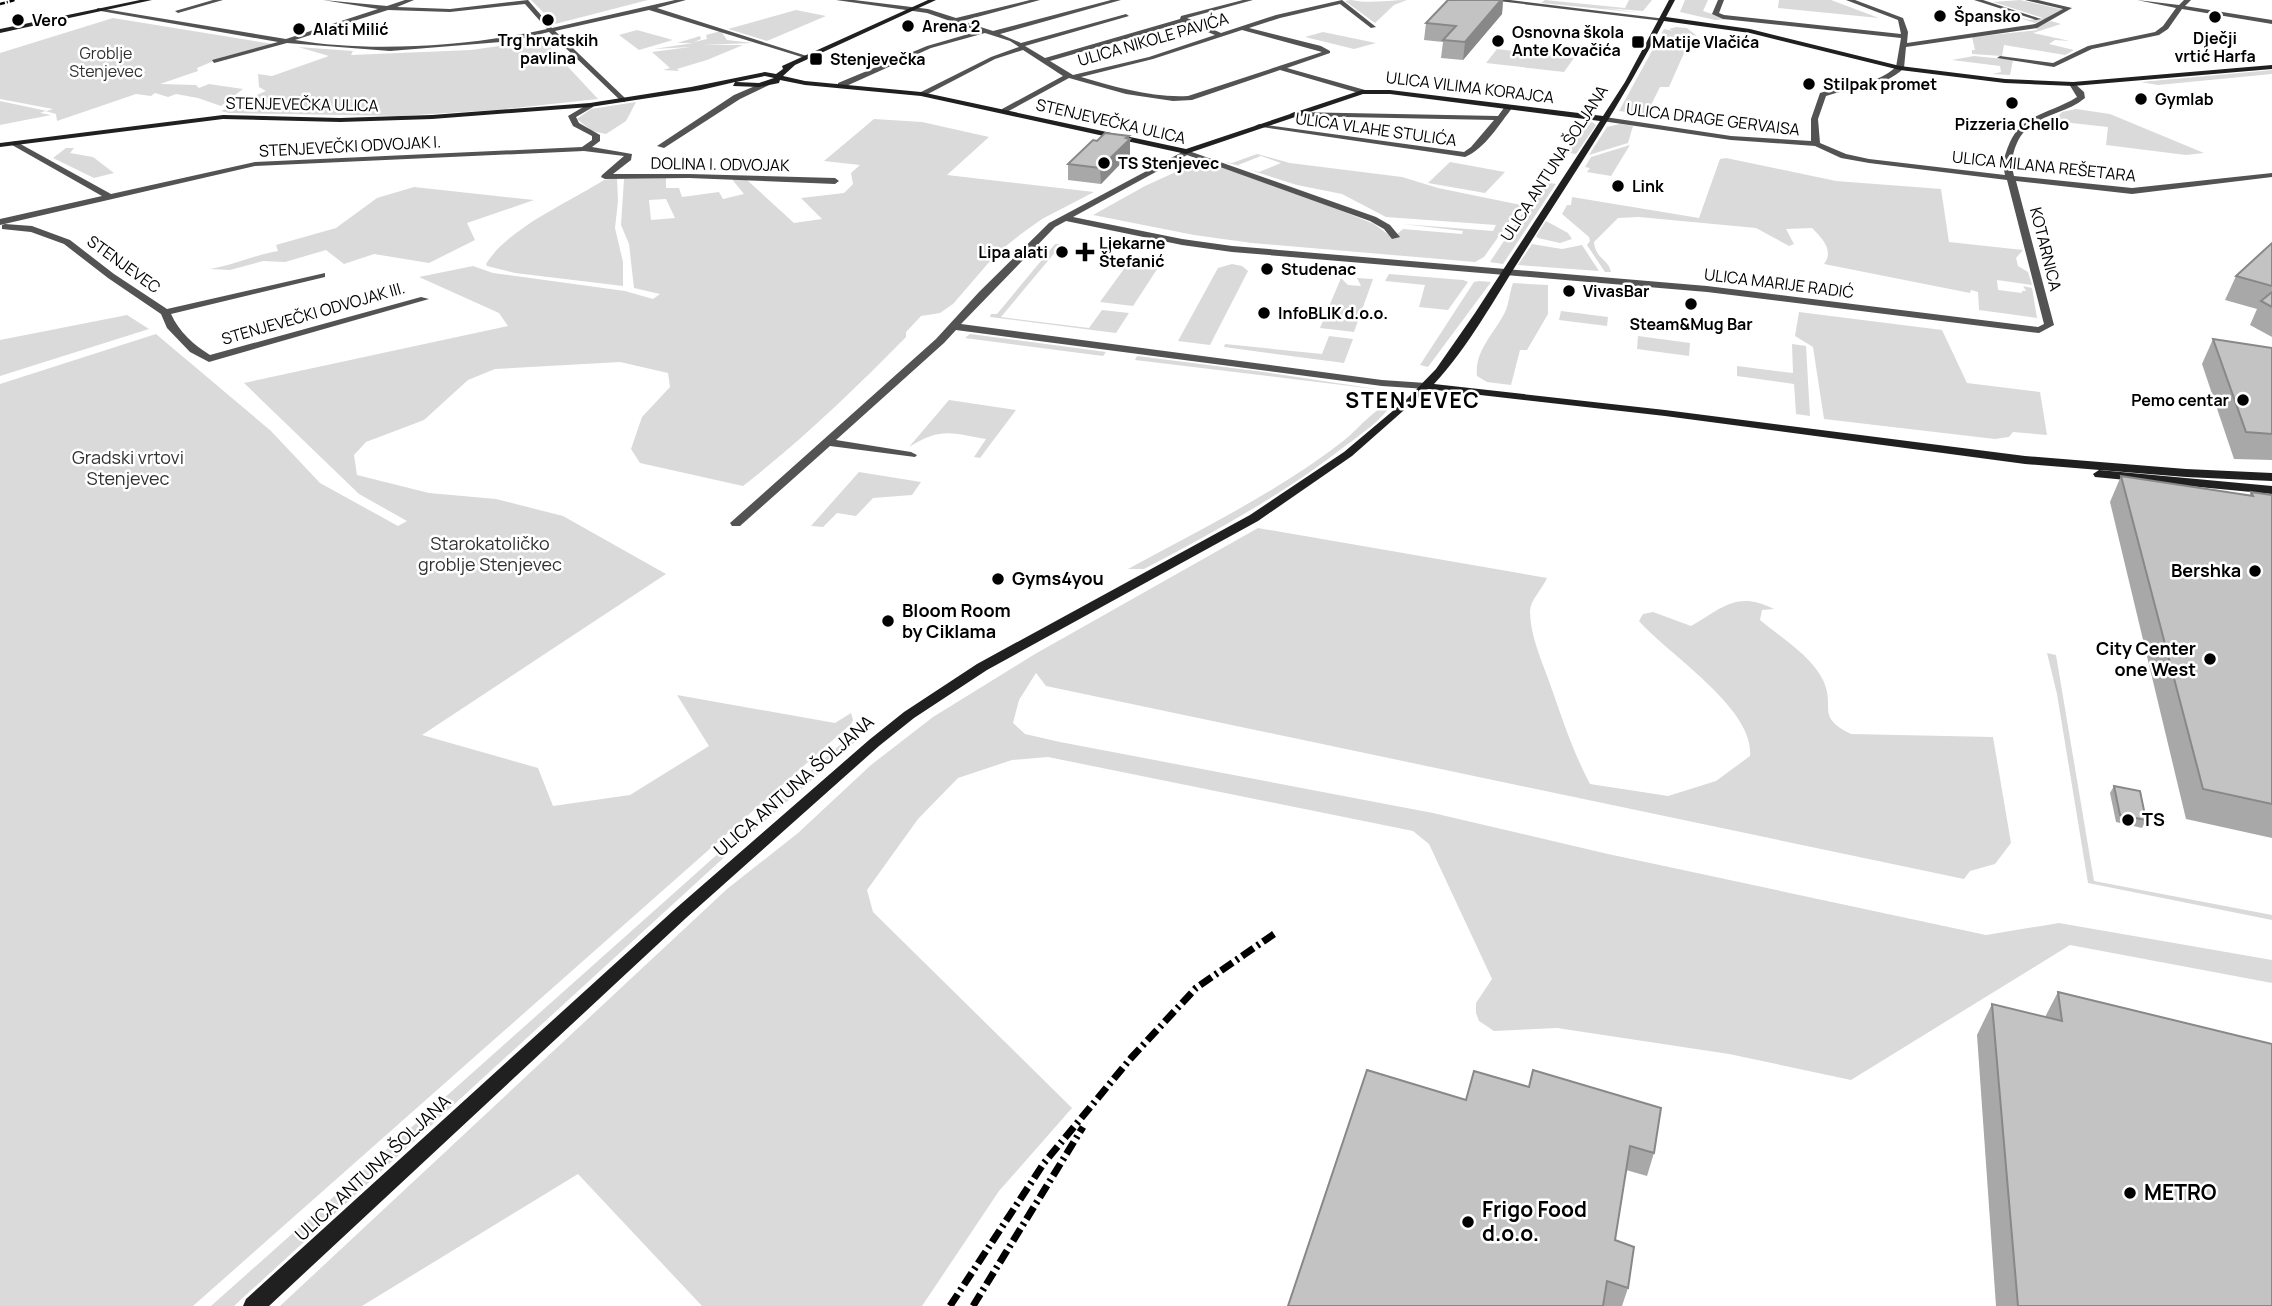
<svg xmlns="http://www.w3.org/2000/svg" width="2272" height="1306" font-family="Manrope,sans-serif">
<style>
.green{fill:#dadada;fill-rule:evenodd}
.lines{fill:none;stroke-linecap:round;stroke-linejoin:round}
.street{fill:#535353;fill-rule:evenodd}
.secondary{fill:#202020;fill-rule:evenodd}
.rail-far1{stroke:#000;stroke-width:2.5;stroke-dasharray:5 2 1 2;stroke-linecap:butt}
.rail{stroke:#000;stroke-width:7;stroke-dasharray:14 4.5 2.5 4.5;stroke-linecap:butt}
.wall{fill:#a8a8a8}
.shaded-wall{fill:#888}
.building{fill:#c3c3c3;stroke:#888;stroke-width:2}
.poi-dot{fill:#000;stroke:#fff;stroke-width:2.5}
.labels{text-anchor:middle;stroke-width:5;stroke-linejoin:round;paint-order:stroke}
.far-poi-label{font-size:16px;font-weight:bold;fill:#000;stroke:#fff;text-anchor:start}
.far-street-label{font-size:16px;fill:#000;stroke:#fff}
.far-park-label{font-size:16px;fill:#313131;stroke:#fff}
.park-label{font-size:18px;fill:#313131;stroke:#fff}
.poi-label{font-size:18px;font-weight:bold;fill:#000;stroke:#fff;text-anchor:start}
.street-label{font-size:18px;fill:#000;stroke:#fff}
.far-district-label{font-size:21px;font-weight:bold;letter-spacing:2px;fill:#000;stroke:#fff}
.near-poi-label{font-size:21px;font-weight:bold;fill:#000;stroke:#fff;text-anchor:start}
</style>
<rect width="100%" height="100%" fill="#fff"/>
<!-- green -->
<g class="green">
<polygon points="531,0 648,0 555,24"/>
<path d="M 1351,0 C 1369,4 1388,0 1407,0 L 1394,5 L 1375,23 L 1345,1 Z"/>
<polygon points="1545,0 1625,8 1629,0 1652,0 1643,11 1604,8 1643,13 1541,3"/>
<polygon points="1685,0 1708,0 1703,11 1728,19 1715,20 1680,12"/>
<polygon points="1779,0 1831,0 1879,18 1778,8"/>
<polygon points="2020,0 2065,10 2035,23 2008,14 2029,20 2043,18 1993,2"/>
<polygon points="796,10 826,16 767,41 728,29"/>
<polygon points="113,18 273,44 223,57 197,68 198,71 160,84 196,85 199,88 209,84 243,89 221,106 198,98 176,94 168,97 155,93 151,96 136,94 57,121 56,114 45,111 40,113 51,115 0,125 0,101 47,111 53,109 0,99 0,53"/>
<polygon points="2051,21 2061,24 2033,33 2070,41 2055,40 2049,44 2074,50 2065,55 2004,45 2002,56 1972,54 1972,50 1975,50 1972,37 2038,30 2035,28"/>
<polygon points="1676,27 1687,28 1697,36 1692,35 1669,87 1660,87 1646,115 1619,111 1664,29 1673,31 1669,29"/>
<polygon points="637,30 673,40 639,50 619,35"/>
<polygon points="721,31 727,40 753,43 702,45 743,45 707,60 677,69 679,71 663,70 670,68 652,52 690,47 654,49 693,43 677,43 700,36 701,39 694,42 707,39 706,35"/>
<polygon points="1323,32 1376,43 1354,49 1305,37"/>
<polygon points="543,40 598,99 496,110 399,116 229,113 221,111 266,91 259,87 258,74 272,76 329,56 298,47 353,51 351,55 471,50"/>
<polygon points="1497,49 1574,58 1564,72 1486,63"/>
<polygon points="1974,56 2013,60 2010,75 1992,74 2001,72 2000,66 1952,60"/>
<polygon points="2272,70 2272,74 2158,85 2141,82"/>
<polygon points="636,102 626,121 606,134 592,131 577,119 591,109"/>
<polygon points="2076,109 2110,114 2204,153 2186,155 2106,145 2108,127 2053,121 2062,112"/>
<polygon points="1587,118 1596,125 1576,154 1563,152"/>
<path d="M 874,119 L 922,122 L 989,137 L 947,175 L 1094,192 L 1042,219 L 1021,234 L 997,253 L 953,304 L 940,313 L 921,316 L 906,332 L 906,337 C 854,390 802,440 743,486 L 640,463 L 631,449 L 642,417 L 670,387 L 668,373 L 620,362 L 495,369 L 468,380 L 424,420 L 366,442 L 354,455 L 357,475 L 429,493 L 496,499 L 563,516 L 666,574 L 422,735 L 538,768 L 553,806 L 630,795 L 709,746 L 677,695 L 835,723 L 851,713 L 853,720 L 851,724 L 193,1306 L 0,1306 L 0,384 L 156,334 L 271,431 L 320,483 L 398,526 L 407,521 L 359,494 L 244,383 L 508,326 L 499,313 L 419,277 L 473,266 L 493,273 L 625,291 L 653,299 L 660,294 L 634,288 L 629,244 L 621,225 L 624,179 L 666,178 L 666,188 L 679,188 L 682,197 L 719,192 L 723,199 L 744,194 L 731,178 L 746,179 L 794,223 L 822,219 L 801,198 L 844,193 L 853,184 L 851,173 L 860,165 L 824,161 ZM 666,199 L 675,218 L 651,220 L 649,200 Z"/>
<polygon points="1620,124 1633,126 1628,143 1589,155 1607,127"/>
<polygon points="1630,145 1611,176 1587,172 1590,168 1585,167 1591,157"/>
<polygon points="66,148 74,148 70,153 93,157 114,173 94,178 53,158"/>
<polygon points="1257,154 1290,163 1402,177 1438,188 1521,205 1484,257 1475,262 1252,243 1194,235 1093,215 1145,186 1202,160 1279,185 1374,224 1393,238 1399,237 1397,234 1403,229 1462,234 1463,231 1403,224 1493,231 1496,225 1386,217 1342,194 1297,185 1250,170 1259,172 1281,163 1261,156 1238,165 1244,167 1224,162 1232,163"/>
<path d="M 1726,158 L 1836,181 L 1941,189 L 1949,242 L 2023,250 L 2016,258 L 2018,266 L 2028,272 L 2032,285 L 1997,280 L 1998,290 L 2022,293 L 2022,291 L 2026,291 L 2023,286 L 2032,288 L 2037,318 L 1979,310 L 1978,292 L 1971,290 L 1970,293 L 1824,264 C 1834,251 1823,239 1812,228 L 1786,229 L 1794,244 L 1789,246 L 1756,228 L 1639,217 L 1618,218 L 1594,242 C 1596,260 1608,258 1611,272 L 1605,272 L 1587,245 L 1590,241 L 1589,237 L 1562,214 L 1567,205 L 1571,205 L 1572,197 L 1699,218 L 1720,159 Z"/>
<polygon points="1450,162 1505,172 1485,193 1428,183"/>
<path d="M 617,178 L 618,201 L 615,228 L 623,262 L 623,286 L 515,273 L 487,266 L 486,264 C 507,229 569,202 604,180 Z"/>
<polygon points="1543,182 1556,184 1503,264 1490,262"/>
<path d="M 414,187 L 534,200 L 467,223 L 475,240 L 429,263 L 374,254 L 344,264 L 326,250 L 285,262 L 263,261 L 230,270 L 210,269 C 234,265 254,255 278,251 L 276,245 L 336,228 L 377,198 Z"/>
<polygon points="1546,221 1568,233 1572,239 1560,243 1538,238 1536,236"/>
<polygon points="1055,244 1062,244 1001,317 1089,328 1102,310 1129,313 1116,333 990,317 991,314 997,314"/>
<polygon points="1532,244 1562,249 1582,245 1599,271 1518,265"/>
<polygon points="1134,255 1138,262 1151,264 1149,256 1165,257 1133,306 1100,302"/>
<polygon points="1232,264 1242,266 1248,271 1210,345 1178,341 1218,268"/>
<polygon points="1389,274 1463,280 1468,282 1448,310 1419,307 1425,285 1385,281"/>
<polygon points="1341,278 1348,285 1361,286 1357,278 1373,279 1354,332 1320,328"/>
<polygon points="1479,281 1491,282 1428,367 1420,365 1474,282"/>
<path d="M 1513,283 L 1548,285 L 1548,314 L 1527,350 L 1520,350 L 1511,385 L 1487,382 L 1477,376 C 1474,350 1496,332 1506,310 C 1509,302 1510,291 1513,283 Z"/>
<polygon points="1561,311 1608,317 1607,326 1559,320"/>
<polygon points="1799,312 1942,330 1967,383 2040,392 2047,435 2013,432 2009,437 1995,439 1824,419 1813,347 1795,336"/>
<polygon points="127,315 149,329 0,376 0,340"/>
<polygon points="970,334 1106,352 1103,356 965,338"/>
<polygon points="1329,336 1353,339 1344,363 1224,347 1225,344 1322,354"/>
<polygon points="1638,336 1690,343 1689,356 1637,349"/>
<polygon points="1792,344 1806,346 1810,416 1796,414 1794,384 1737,376 1737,366 1793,373"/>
<polygon points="1137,356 1264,372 1383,390 1135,360"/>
<path d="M 949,400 L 1016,410 L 980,458 L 974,457 L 986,439 C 951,433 941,427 909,447 Z"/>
<path d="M 1393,403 C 1381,420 1362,434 1345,446 C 1283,495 1214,532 1144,569 L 1128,569 C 1201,529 1276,493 1342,442 C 1357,431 1374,407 1393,403 Z"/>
<polygon points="859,472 921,482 912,495 873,498 856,516 837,513 823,527 811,526"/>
<path d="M 1258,528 L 1547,578 C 1542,589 1530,601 1530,611 C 1530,636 1542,661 1550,684 C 1562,718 1573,752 1590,784 L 1668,796 L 1716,781 L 1750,756 C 1755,709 1669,655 1639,621 L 1643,614 L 1653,612 L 1691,626 C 1722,608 1737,590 1774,609 L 1762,610 L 1760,620 C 1780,637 1812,656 1823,680 C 1836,708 1815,716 1851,734 L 1993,737 L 2011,843 L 1995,864 L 1970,871 L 1964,879 L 1046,686 L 1036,673 L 1019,700 L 1013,723 L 1025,734 L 1060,742 L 1433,813 L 1608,854 L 1986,935 L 2059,923 L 2272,960 L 2272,983 L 2070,945 L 1851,1080 L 1729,1054 L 1557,1028 L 1494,1031 L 1479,1021 L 1476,1013 L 1476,1003 L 1492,979 L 1429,844 L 1413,831 L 1048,757 L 1012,760 L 958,778 L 918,819 L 867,890 L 873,912 L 1072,1108 L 999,1191 L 922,1306 L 702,1306 L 578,1174 L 362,1306 L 280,1306 L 727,889 L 798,833 L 871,765 L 933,717 L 1035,654 Z"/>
<polygon points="2047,653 2056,655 2094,881 2272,915 2272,920 2088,883 2057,694"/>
<polygon points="851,741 856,741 742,841 234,1306 211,1306 841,744"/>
</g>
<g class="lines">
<!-- street -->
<g class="street">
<polygon points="213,0 223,0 178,13 175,11"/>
<path d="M 323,0 L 387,6 L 405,0 L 414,0 L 397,7 L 450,9 L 528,0 L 552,28 L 675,0 L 686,0 L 657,8 L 810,57 L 805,58 L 649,10 L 555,31 L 625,98 L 625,102 L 622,102 L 549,32 L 512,41 L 390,51 L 287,43 L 214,63 L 212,60 L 278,42 L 95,10 L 98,8 L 286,39 L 378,9 ZM 525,4 L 547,29 C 473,46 370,53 295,40 L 388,10 L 450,12 Z"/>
<path d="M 836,0 L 854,0 L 928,9 L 956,18 L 1030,0 L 1040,0 L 962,21 L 993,31 L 1111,0 L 1121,0 L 1000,34 L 1021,43 L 1126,14 L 1129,16 L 1025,46 L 1045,58 L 1180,19 L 1181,16 L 1243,0 L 1253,0 L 1187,18 L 1221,33 L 1276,15 L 1342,0 L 1376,27 L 1371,28 L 1340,4 L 1280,18 L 1249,28 L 1321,46 L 1330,51 L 1330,53 L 1287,68 L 1365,90 L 1366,92 L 1362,94 L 1280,70 L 1192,100 L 1173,101 L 1126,94 L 1069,78 L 1005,113 L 1002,113 L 1002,109 L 1063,76 L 1023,50 L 995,59 L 924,96 L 917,94 L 991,57 L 1019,47 L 1010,41 L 985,33 L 931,48 L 844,87 L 838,87 L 838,83 L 927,46 L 979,31 L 927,13 ZM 1184,22 L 1215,35 L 1149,57 L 1073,75 L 1050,61 ZM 1242,30 L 1322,52 L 1188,96 C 1152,98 1116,87 1081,77 L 1153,59 Z"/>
<polygon points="1490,0 1510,0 1666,19 1663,21"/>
<path d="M 1718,0 L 1724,0 L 1719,13 L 1724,15 L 1901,34 L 1898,20 L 1846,0 L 1855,0 L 1903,18 L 1908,32 L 1907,43 L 2035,24 L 2063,9 L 2025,0 L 2038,0 L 2072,8 L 2037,28 L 1906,47 L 1904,68 C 1883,89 1852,87 1826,96 L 1818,119 L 1820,143 L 1846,154 L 1869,159 L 2005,175 C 2002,163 2005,153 2010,142 C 2024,113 2052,113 2077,97 L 2069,84 L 2073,82 L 2084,92 L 2085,98 C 2062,117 2031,113 2017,143 C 2012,154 2011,164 2014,176 L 2132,188 L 2272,173 L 2272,177 L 2132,194 L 2016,181 L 2054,325 L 2039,333 L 1707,292 L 1232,252 L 1182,245 L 1066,221 L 1055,227 L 961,324 L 1382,380 L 1426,383 L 1431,386 L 1426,389 L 1382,386 L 956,330 L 944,343 L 836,440 L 911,452 L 917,455 L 915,457 L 830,446 L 740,526 L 732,526 L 730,523 L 936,339 L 979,292 L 1049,223 L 1186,150 L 1376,217 L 1390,225 L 1400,237 L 1392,239 L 1384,229 L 1370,221 L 1187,155 L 1073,217 L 1182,239 L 1232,246 L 1707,286 L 2038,327 L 2044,324 L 2007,180 L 1869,163 L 1841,158 L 1815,146 L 1731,140 L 1602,121 L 1601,119 L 1605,117 L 1731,136 L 1811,141 L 1811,119 L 1820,93 C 1846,85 1875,86 1896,67 L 1901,38 L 1723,19 L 1712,14 Z"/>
<polygon points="1974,0 1983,0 2041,19 2036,20"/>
<polygon points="2137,0 2179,5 2184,0 2191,0 2185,6 2272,20 2272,24 2182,9 2168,29 2159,35 2092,49 2054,67 1997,58 2000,56 2053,63 2088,46 2155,32 2163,26 2176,8"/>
<polygon points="762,83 769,85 740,99 664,148 657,146 734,95"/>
<polygon points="590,103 594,105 593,107 576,117 579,123 600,135 600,141 592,147 632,154 631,160 613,174 689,174 835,178 839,181 835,184 689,178 605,179 601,177 602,175 624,156 584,151 255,166 0,225 0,219 102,196 12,145 11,143 15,141 111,194 255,162 582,147 592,140 592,136 573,126 568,116"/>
<path d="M 1506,105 L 1513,107 C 1500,123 1485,149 1465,157 L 1255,126 L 1259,124 L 1464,152 L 1471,147 L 1494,120 L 1294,116 L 1290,114 L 1294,112 L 1498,116 Z"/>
<path d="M 5,224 L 32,226 L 70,240 L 114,274 L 167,309 L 325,273 L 325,277 L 171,314 C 179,332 194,345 210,355 L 421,297 L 429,299 L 209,362 L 190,352 L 167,328 L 161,314 L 108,278 L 64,244 L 31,232 L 2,229 L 2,225 Z"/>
</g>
<!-- secondary -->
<g class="secondary">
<polygon points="140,0 152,0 0,33 0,29"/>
<path d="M 928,0 L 936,0 L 795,65 L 783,76 L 805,81 L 921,92 L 1186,149 L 1362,90 L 1390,90 L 1603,116 L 1625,82 L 1669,0 L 1675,0 L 1666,17 L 1750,29 L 1900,66 L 2005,79 L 2073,82 L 2272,65 L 2272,69 L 2073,86 L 2005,83 L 1900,70 L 1750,33 L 1664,21 C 1623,101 1573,175 1525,251 C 1498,293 1468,348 1434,384 L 1665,410 L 2025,456 L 2186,469 L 2272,473 L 2272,481 L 2186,477 L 2025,464 L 1665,416 L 1428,389 L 1352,456 L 1258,521 L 987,670 L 914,718 L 879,746 L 686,918 L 269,1306 L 243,1306 L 246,1299 L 674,910 L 869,740 L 904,712 L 977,664 L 1250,515 L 1344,452 L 1407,399 L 1436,369 L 1475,313 L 1600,121 L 1390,94 L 1363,94 L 1186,154 L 921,96 L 805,85 L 780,80 L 779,83 L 759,87 L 733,86 L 735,82 L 701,90 L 590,107 L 432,119 L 340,122 L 223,119 L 0,147 L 0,143 L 223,115 L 340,118 L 432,115 L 590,103 L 691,87 L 765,72 L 776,74 L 783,69 L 782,66 ZM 765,76 L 774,78 L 759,83 L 736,82 Z"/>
<polygon points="2099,470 2272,486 2272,494 2095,477 2093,474"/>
</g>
<!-- rail-far1 -->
<polyline class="rail-far1" points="0,4 15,0"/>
<!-- rail -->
<g class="rail">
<polyline points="950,1306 1044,1163 1131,1058 1196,988 1274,934"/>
<polyline points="973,1306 1083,1127"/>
</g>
</g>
<!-- wall -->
<g class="wall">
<polygon points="1448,0 1503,0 1502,14 1463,60 1441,58 1443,42 1424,40 1426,23"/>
<polygon points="1129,139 1130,154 1101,184 1068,180 1068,164 1097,141"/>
<polygon points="2272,243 2272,337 2250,325 2257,309 2225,300 2236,276"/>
<polygon points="2213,339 2272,348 2272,460 2234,459 2202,364"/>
<polygon points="2121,476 2249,496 2251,492 2272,495 2272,838 2186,819 2110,502"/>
<polygon points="2114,786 2146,820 2142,828 2116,822 2110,793"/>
<polygon points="2058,992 2272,1306 1996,1306 1977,1035 1992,1004 2045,1017"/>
<polygon points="1466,1100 1654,1153 1647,1176 1626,1170 1615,1240 1628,1288 1622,1306 1288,1306"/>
</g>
<!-- shaded-wall -->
<g class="shaded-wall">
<polygon points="1501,0 1503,0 1502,14 1463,60 1465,42"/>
<polygon points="1129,136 1129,140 1130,139 1130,154 1101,184 1100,168"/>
</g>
<!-- building -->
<g class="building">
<polygon points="1448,0 1501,0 1465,42 1443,40 1456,26 1426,23"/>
<polygon points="1105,133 1129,136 1126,138 1130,139 1100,168 1068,164 1093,140 1097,141"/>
<polygon points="2272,243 2272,286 2236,276"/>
<polygon points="2272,292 2272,307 2261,301"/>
<polygon points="2213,339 2272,348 2272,434 2246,432"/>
<polygon points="2121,476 2253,496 2251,492 2272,495 2272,804 2203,789"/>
<polygon points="2114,786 2140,791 2146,820 2120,815"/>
<polygon points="2058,992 2272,1044 2272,1306 2018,1306 1992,1004 2062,1021"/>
<polygon points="1367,1070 1466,1100 1474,1071 1529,1087 1533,1070 1661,1108 1654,1153 1630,1146 1615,1240 1634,1247 1628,1288 1607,1281 1603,1306 1288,1306"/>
</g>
<!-- markers -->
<g class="poi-dot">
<circle cx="1940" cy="16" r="7"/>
<circle cx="2215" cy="17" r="7"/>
<circle cx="18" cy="20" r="7"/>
<circle cx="548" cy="20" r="7"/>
<circle cx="908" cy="26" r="7"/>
<circle cx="299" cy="29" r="7"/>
<circle cx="1498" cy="41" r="7"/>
<rect x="1631" y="35" width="14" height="14" rx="3.5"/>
<rect x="809" y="52" width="14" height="14" rx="3.5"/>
<circle cx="1809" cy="84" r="7"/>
<circle cx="2141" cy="99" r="7"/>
<circle cx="2012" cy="103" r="7"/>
<circle cx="1104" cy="163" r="7"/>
<circle cx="1618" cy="186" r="7"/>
<circle cx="1062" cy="252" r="7"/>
<path d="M1081.5 241.5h7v7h7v7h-7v7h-7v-7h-7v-7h7z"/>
<circle cx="1267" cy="269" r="7"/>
<circle cx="1569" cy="291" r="7"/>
<circle cx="1691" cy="304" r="7"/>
<circle cx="1264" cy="313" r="7"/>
<circle cx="2243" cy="400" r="7"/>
<circle cx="2255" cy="571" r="7"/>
<circle cx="998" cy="579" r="7"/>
<circle cx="888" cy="621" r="7"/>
<circle cx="2210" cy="659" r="7"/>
<circle cx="2128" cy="820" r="7"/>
<circle cx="2130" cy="1193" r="7"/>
<circle cx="1468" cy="1222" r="7"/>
</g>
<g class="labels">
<!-- far-poi labels -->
<g class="far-poi-label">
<text x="1954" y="22">Špansko</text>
<text x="32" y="26">Vero</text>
<text x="922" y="32">Arena 2</text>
<text x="313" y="35">Alati Milić</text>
<text x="1512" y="38">Osnovna škola<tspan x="1512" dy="18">Ante Kovačića</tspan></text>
<text x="2215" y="44" text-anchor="middle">Dječji<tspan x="2215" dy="18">vrtić Harfa</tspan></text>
<text x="548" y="46" text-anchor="middle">Trg hrvatskih<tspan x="548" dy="18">pavlina</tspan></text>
<text x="1652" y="48">Matije Vlačića</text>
<text x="830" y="65">Stenjevečka</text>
<text x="1823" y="90">Stilpak promet</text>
<text x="2155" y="105">Gymlab</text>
<text x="2012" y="130" text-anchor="middle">Pizzeria Chello</text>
<text x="1118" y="169">TS Stenjevec</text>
<text x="1632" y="192">Link</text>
<text x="1099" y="249">Ljekarne<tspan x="1099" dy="18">Štefanić</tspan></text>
<text x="1048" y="258" text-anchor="end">Lipa alati</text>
<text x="1281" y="275">Studenac</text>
<text x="1583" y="297">VivasBar</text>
<text x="1278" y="319">InfoBLIK d.o.o.</text>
<text x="1691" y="330" text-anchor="middle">Steam&amp;Mug Bar</text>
<text x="2229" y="406" text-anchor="end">Pemo centar</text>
</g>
<!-- far-street labels -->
<g class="far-street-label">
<text transform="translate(1153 39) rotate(-16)" y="6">ULICA NIKOLE PAVIĆA</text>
<text transform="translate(1470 87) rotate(7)" y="6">ULICA VILIMA KORAJCA</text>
<text transform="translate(302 104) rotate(1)" y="6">STENJEVEČKA ULICA</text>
<text transform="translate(1713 119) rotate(7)" y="6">ULICA DRAGE GERVAISA</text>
<text transform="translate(1111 121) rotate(13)" y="6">STENJEVEČKA ULICA</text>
<text transform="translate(1376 129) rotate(8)" y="6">ULICA VLAHE STULIĆA</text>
<text transform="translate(350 146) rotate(-3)" y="6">STENJEVEČKI ODVOJAK I.</text>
<text transform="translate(1554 163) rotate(-57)" y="6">ULICA ANTUNA ŠOLJANA</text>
<text transform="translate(720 164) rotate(1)" y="6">DOLINA I. ODVOJAK</text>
<text transform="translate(2044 166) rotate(6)" y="6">ULICA MILANA REŠETARA</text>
<text transform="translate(2046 249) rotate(76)" y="6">KOTARNICA</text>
<text transform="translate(124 264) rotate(36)" y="6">STENJEVEC</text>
<text transform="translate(1779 283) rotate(7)" y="6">ULICA MARIJE RADIĆ</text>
<text transform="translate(313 313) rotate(-16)" y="6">STENJEVEČKI ODVOJAK III.</text>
</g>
<!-- far-park labels -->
<g class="far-park-label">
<text x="106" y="59">Groblje<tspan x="106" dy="18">Stenjevec</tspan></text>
</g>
<!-- park labels -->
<g class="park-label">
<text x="128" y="464">Gradski vrtovi<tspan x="128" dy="21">Stenjevec</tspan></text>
<text x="490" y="550">Starokatoličko<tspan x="490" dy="21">groblje Stenjevec</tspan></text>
</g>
<!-- poi labels -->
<g class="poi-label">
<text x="2241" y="577" text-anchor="end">Bershka</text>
<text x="1012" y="585">Gyms4you</text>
<text x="902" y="617">Bloom Room<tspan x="902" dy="21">by Ciklama</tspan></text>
<text x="2196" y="655" text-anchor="end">City Center<tspan x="2196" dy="21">one West</tspan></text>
<text x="2142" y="826">TS</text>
</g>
<!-- street labels -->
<g class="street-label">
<text transform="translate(794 786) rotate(-41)" y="6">ULICA ANTUNA ŠOLJANA</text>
<text transform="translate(373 1168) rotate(-43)" y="6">ULICA ANTUNA ŠOLJANA</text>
</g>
<!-- far-district labels -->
<g class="far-district-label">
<text x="1413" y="408">STENJEVEC</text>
</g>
<!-- near-poi labels -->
<g class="near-poi-label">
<text x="2144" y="1200">METRO</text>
<text x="1482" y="1217">Frigo Food<tspan x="1482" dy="24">d.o.o.</tspan></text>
</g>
</g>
</svg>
